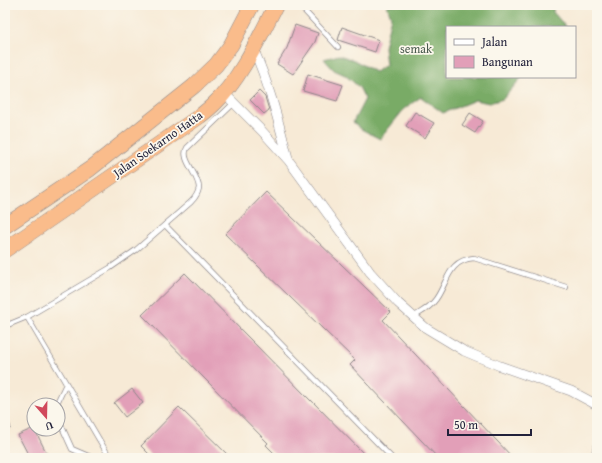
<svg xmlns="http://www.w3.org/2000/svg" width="602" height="463" font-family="'Gentium Book Plus',serif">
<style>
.forest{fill:#79ab66;stroke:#4e6650}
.building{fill:#e29fb8}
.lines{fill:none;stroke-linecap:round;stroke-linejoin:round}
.service-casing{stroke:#8c8688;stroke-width:6}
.minor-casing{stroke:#8c8688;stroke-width:10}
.trunk-casing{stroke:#8c8688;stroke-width:16}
.service{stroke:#fff;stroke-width:4.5}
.minor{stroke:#fff;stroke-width:9}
.trunk{stroke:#fabc8b;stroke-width:15}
.labels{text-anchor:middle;stroke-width:3.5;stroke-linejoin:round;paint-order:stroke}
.park-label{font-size:12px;fill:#4b5b4f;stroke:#fbf7ec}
.street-label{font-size:12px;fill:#22223b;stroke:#fbf7ec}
</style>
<rect width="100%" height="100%" fill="#fbf7ec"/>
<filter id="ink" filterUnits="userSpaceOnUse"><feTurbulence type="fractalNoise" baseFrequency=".025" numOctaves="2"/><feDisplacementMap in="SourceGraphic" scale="8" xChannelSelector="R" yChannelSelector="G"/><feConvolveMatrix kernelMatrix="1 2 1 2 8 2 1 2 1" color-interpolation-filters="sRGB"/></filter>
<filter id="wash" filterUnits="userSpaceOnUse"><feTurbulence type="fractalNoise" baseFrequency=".012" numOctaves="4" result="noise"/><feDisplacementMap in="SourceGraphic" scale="16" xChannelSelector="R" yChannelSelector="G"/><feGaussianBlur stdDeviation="0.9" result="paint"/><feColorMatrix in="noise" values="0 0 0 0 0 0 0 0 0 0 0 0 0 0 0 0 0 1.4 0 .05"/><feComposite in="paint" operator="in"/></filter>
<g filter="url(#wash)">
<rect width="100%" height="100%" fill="#f7ead6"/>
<!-- forest -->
<polygon class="forest" points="387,5 554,5 553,12 566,27 447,27 447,77 522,77 503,99 489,103 475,100 443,113 421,97 405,108 380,139 361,129 353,122 365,99 359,87 345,75 334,70 324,59 339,55 354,60 375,72 386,65 384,47 391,17"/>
<g id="blocks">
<!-- building -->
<g class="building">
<polygon points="295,25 318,33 315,42 293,74 277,64 287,48"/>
<polygon points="342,27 379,40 375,52 338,40"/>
<polygon points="308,74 343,85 337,101 303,91"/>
<polygon points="259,91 265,97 269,110 264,114 250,100"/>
<polygon points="415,112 434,123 425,138 406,126"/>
<polygon points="470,113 483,121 475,133 462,125"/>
<polygon points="266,192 391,312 383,320 513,458 438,458 350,365 355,360 225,234"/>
<polygon points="185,273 311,401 311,400 368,458 279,458 266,445 268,443 142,315"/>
<polygon points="132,389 143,403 125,417 114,403"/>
<polygon points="179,407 231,458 153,458 141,446"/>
<polygon points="34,428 47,454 39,458 30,458 18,435"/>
</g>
</g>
</g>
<g filter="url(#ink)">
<use href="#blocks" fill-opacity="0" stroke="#8c8688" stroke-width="1"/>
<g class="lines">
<defs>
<g id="service">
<polyline points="299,5 338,47"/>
<polyline points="165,225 392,458"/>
<polyline points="27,317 110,458"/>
<path d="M 413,317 C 421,312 430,308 436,299 C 448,282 448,260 474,258 L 566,287"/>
<path d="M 5,326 L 27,317 L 110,268 L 136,250 L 191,202 C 195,198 198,193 199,188 C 199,175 180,159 187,148 L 234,103"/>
<polyline points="56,405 66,384"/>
<polyline points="58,418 72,449 93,458"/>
<polyline points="5,420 8,427"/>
</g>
<g id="minor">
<path d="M 253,48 C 269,84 278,120 288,158"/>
<polyline points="224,93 262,131 289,161 370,272 398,303 426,328 464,351 500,366 571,391 597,405"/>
<polyline points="596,458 597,449"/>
</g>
<g id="trunk">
<polyline points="5,226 90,169 194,86 216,65 231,45 252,5"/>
<path d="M 5,250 L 200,116 C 205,112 210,108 214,104 C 240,80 260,36 276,5"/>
</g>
</defs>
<!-- service casing -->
<use href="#service" class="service-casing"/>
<!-- minor casing -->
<use href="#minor" class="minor-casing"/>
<!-- trunk casing -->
<use href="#trunk" class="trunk-casing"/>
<!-- service -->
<use href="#service" class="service"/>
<!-- minor -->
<use href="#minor" class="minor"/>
<!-- trunk -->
<use href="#trunk" class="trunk"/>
</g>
</g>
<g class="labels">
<!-- park labels -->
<g class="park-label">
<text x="416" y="53">semak</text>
</g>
<!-- street labels -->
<g class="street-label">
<text transform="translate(158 144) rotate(-35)" y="4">Jalan Soekarno Hatta</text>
</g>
</g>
<!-- margin -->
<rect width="602" height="463" fill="none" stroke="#fbf7ec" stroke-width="20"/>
<!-- legend -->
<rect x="446" y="26" width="130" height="52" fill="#fbf7ec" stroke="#a4a2a5"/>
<rect x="454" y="39" width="20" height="6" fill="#ffffff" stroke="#a4a2a5"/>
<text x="482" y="46" font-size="12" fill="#22223b">Jalan</text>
<rect x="454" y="56" width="20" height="12" fill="#e29fb8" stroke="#a4a2a5"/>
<text x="482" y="66" font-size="12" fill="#22223b">Bangunan</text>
<!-- north arrow -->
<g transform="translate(46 417) rotate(160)"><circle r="19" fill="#fbf7ec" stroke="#a4a2a5"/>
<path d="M0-3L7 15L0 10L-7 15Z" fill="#d1495b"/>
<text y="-6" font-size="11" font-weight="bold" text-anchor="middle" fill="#22223b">U</text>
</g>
<!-- scale -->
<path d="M448 429v6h83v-6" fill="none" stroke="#22223b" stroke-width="2"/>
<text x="454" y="429" font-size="12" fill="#22223b" stroke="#fbf7ec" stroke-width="3" paint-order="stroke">50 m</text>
</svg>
